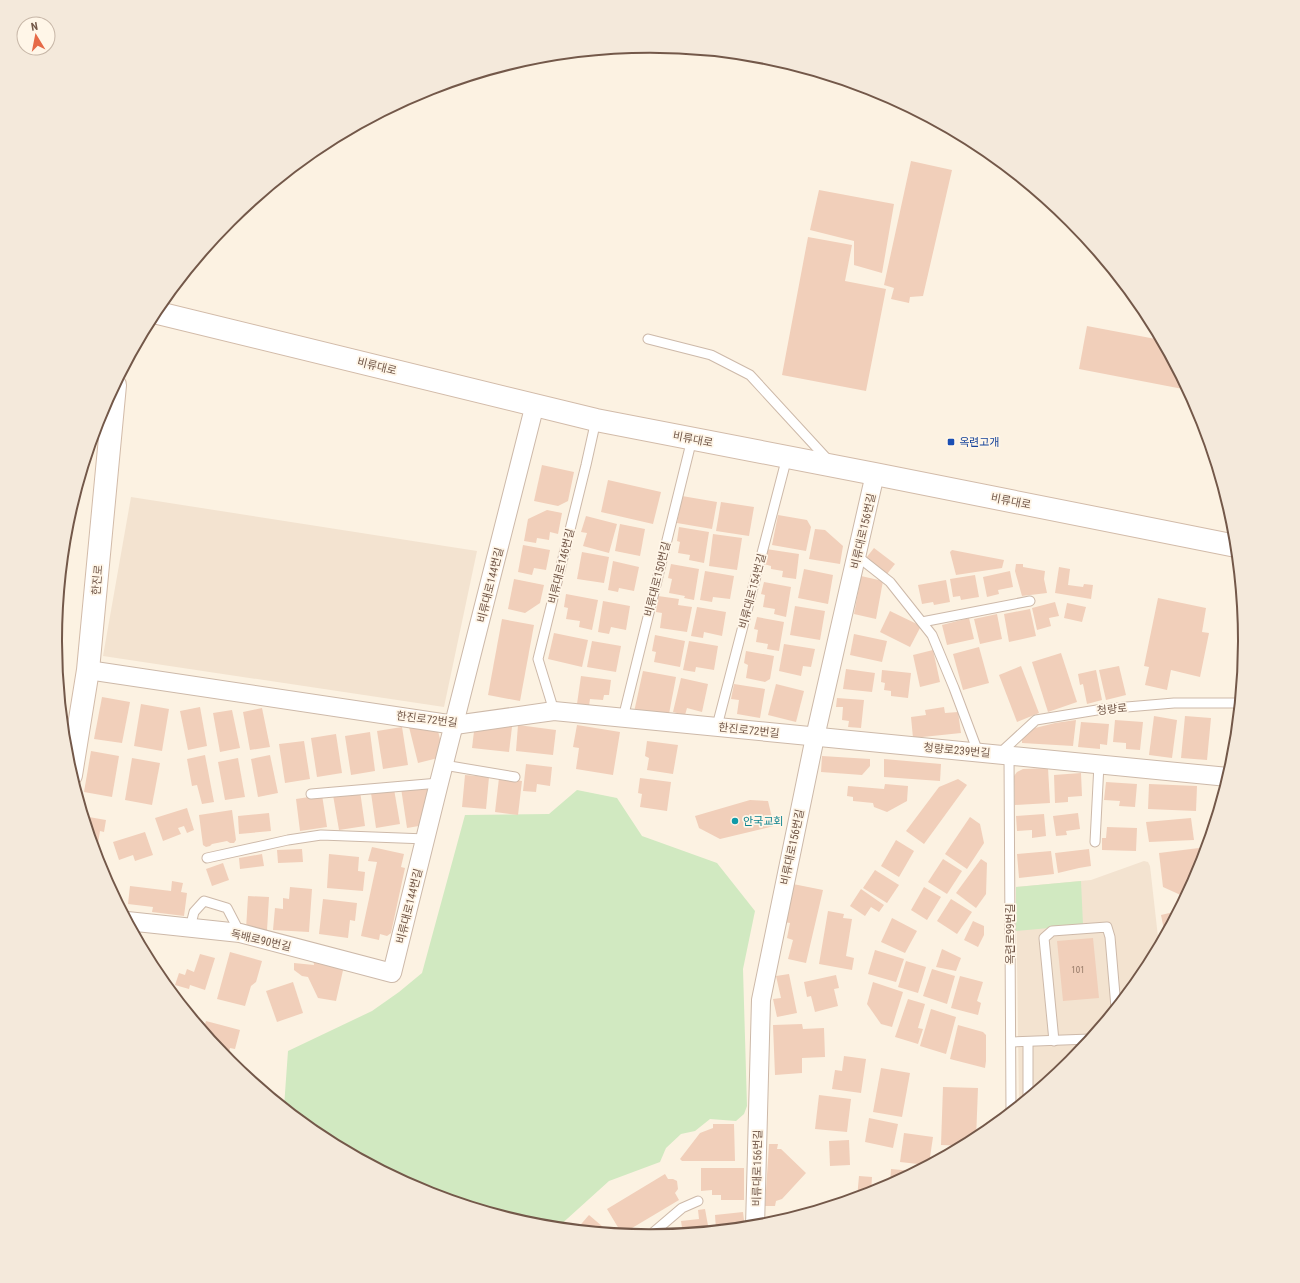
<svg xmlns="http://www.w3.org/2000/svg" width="1300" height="1283" font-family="'Roboto Condensed','Noto Sans KR',sans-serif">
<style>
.residential{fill:#f3e3d0}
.green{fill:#d1e9c1}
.building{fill:#f1cfba}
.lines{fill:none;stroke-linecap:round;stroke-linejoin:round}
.lane-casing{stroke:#cdb9a9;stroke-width:11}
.street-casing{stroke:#cdb9a9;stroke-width:20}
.secondary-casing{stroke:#d2bba9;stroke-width:24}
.lane{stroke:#fff;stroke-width:9}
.street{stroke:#fff;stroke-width:18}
.secondary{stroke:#fff;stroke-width:22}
.transit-dot{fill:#1a4fb4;stroke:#fff6e8;stroke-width:1.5}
.culture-dot{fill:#0f9aa8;stroke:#fff6e8;stroke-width:1.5}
.labels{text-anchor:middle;stroke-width:3.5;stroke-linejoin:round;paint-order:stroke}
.number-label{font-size:9px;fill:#927665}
.street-label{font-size:11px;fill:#735849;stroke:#fff6e8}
.transit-label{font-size:11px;fill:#164399;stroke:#fff6e8;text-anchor:start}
.culture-label{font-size:11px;fill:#0d838f;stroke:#fff6e8;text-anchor:start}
.rim{fill:none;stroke:#735849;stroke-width:2}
</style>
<rect width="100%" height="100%" fill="#fcf2e2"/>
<!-- residential -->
<g class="residential">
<polygon points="131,497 477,551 444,707 103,656"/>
<polygon points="1144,861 1148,862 1150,866 1159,946 1145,973 1071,1063 1019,1106 1016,887 1091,880"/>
</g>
<!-- green -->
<g class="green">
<polygon points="577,790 617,798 642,836 717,863 755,911 743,969 747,1106 744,1114 736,1121 710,1119 695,1131 681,1134 666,1148 660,1162 609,1181 557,1228 534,1226 422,1192 319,1137 284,1107 288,1051 372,1011 399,992 422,973 465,815 549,814"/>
<polygon points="1081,881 1083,925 1016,931 1016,887"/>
</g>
<!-- building -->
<g class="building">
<polygon points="911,161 952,170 923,296 910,297 909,303 891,299 894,288 884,285"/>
<polygon points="819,190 894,204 882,273 854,265 854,241 810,230"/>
<polygon points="808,237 852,245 845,281 886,289 866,391 782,375"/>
<polygon points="1087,326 1161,340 1188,390 1079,369"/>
<polygon points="542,465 574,472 568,501 558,506 534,501"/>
<polygon points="608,480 661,492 653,524 601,512"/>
<polygon points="682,496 717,502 712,529 677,523"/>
<polygon points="721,502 754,507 749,536 716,531"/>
<polygon points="547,510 562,513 558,534 550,532 549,540 537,538 536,543 524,541 528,519"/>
<polygon points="778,515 807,520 811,527 806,551 772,545"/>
<polygon points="586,516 617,524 609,553 583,546 587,533 581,532"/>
<polygon points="620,524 645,529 640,556 615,551"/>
<polygon points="679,527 709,532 704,563 689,560 690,555 678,553 680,542 677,541"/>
<polygon points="815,529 825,530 843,546 840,564 809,559"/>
<polygon points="713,534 742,538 737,570 709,566"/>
<polygon points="523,545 550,550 546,570 534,568 532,575 518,572"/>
<polygon points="874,548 895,564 887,574 866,558"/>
<polygon points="766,549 799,554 796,579 782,577 783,571 771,569 771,566 764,564"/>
<polygon points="952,550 1004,560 1002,568 956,575 950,552"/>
<polygon points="582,552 609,557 604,583 577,579"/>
<polygon points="613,561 639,567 634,591 619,588 618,592 608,590"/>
<polygon points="671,564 699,569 694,600 684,598 685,596 669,593 672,579 668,578"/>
<polygon points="1016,564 1023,564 1023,567 1045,571 1044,579 1047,593 1022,596 1015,571"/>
<polygon points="1059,567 1070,569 1068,585 1083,587 1084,584 1093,585 1091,599 1055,593"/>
<polygon points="804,569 833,575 828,604 798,598"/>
<polygon points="705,571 734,576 730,599 713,597 712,602 700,600"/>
<polygon points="1010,571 1013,587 998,590 999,594 987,597 983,577"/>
<polygon points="975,575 979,597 961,600 960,596 953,597 950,579"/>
<polygon points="861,576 883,581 876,619 854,614"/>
<polygon points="514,579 544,585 540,603 525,613 508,609"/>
<polygon points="946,580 950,602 934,605 933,602 922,604 918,585"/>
<polygon points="764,582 791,587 786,617 774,614 775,609 763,607 765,595 761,594"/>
<polygon points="566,594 598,600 592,630 579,627 580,621 566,619 568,608 564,607"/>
<polygon points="658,596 679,599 678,605 692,607 687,632 660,628 662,613 656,612"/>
<polygon points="1158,598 1206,608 1202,632 1209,633 1200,677 1171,670 1167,690 1145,685 1149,667 1144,666"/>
<polygon points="603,601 630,606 626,630 611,627 609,634 598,632"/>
<polygon points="1055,602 1059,616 1049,618 1051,626 1037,630 1032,608"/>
<polygon points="1067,603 1086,607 1082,622 1064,618"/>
<polygon points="795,606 825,611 820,640 790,635"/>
<polygon points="697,607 726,612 722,636 704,632 703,638 691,636"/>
<polygon points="1030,609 1036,636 1009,642 1004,614"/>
<polygon points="890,611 921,626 910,647 880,632"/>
<polygon points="997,614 1002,639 980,644 974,619"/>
<polygon points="757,617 784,622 779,651 767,649 768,644 756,642 758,630 754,629"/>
<polygon points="969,618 974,639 947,645 942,625"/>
<polygon points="502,619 534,625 520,701 488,695"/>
<polygon points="554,633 588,640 582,667 548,659"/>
<polygon points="854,634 887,641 882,662 850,655"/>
<polygon points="655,635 685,641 680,667 654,662 656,652 652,651"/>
<polygon points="592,641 621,646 616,672 587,667"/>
<polygon points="689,641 718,646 714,670 696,667 695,672 683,670"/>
<polygon points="784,644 815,649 811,667 803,666 801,676 779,671"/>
<polygon points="979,647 989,683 963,690 953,654"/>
<polygon points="933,650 940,682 920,687 913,655"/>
<polygon points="746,651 774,656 770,679 765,682 746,678 748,665 744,663"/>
<polygon points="1061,653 1077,702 1048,712 1032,662"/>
<polygon points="1021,666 1039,713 1017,722 999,675"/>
<polygon points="1119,666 1126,695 1106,700 1099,670"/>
<polygon points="846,669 875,673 872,692 843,689"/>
<polygon points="882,670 911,673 908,698 891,696 891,691 884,690 885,683 881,682"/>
<polygon points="1096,670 1102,700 1087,704 1083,684 1080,685 1078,674"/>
<polygon points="643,671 676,677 669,714 634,712"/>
<polygon points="581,676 611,680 609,695 604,695 603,700 590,699 589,706 577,704"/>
<polygon points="681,678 708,684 702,712 687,708 685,715 673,712"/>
<polygon points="734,684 765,689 760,718 737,714 739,700 731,699"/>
<polygon points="776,684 804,691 796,722 768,715"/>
<polygon points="102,697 130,702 122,743 94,739"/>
<polygon points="837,698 864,700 861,728 848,727 849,721 842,720 843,707 836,707"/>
<polygon points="141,704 169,709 162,751 134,746"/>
<polygon points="200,707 207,746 188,750 180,711"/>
<polygon points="944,707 945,713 958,712 961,733 913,738 911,717 926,715 925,710"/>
<polygon points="262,708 270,747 250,750 243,712"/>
<polygon points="232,710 240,748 220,752 213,713"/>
<polygon points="1154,716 1177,720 1172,758 1149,755"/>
<polygon points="1185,716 1211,718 1207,760 1181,758"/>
<polygon points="1076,720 1073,746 1022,743 1022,738 1035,728 1055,723"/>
<polygon points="1115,720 1143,722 1140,750 1126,749 1126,743 1113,742"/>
<polygon points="1081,722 1109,724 1107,745 1100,744 1100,749 1078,747"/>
<polygon points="475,723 512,727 509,752 472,748"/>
<polygon points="518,725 556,730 553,755 516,751"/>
<polygon points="577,725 620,732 613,775 576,769 579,748 573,747"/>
<polygon points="402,727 408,765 383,769 377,731"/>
<polygon points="409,727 437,727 443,751 437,752 438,758 418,763"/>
<polygon points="370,732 375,771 351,775 345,736"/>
<polygon points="336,734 342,773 317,777 311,738"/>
<polygon points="304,741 310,779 285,783 279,744"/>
<polygon points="647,741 678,745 673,774 647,770 649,758 645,756"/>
<polygon points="91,751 119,756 112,797 84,792"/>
<polygon points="205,755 214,802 202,804 197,785 192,786 187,759"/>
<polygon points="270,755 278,793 258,797 251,759"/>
<polygon points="822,756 870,759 870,766 862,775 821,772"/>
<polygon points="132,758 160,763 152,805 125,800"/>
<polygon points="238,758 245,797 225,800 218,762"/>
<polygon points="884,759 941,764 940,781 884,777"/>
<polygon points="526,764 552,767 550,786 537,784 536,792 523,791"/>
<polygon points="1048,768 1050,803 1015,805 1014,776 1017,772 1023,769"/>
<polygon points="1081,773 1082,796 1068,797 1068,802 1055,803 1054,775"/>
<polygon points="465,775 489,777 486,809 462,807"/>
<polygon points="499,778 522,781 518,815 495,812"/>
<polygon points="640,778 671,782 667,811 640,807 642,794 638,793"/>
<polygon points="958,779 967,785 924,844 906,831 939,787"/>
<polygon points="1106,782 1137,784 1135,807 1119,806 1120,801 1104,800"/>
<polygon points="885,784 908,786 907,801 887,812 874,807 873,803 853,801 853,797 847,796 848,786 884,789"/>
<polygon points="1149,784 1197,786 1196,811 1148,809"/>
<polygon points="433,785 425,825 407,828 401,788"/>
<polygon points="394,789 400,824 376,828 371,793"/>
<polygon points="360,791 365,826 339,830 333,795"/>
<polygon points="322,795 327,827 300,831 296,799"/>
<polygon points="750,800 768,801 774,826 720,839 699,828 695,816"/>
<polygon points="187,808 194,830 187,833 184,826 178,828 181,834 163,841 155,818"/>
<polygon points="232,810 236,840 234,843 230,843 227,841 212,844 210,846 206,847 203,845 199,815"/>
<polygon points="269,813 271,831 239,834 238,816"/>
<polygon points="1078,813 1080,829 1066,831 1067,835 1056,836 1053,816"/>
<polygon points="1044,814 1046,836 1032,838 1032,830 1017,831 1016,816"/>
<polygon points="83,816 106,820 104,832 100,831 96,856"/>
<polygon points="970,817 980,824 984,843 967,869 945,854"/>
<polygon points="1191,818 1194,840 1149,842 1146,822"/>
<polygon points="1107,827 1137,828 1136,851 1102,850 1102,838 1106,838"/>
<polygon points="145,832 153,855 135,861 133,855 119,860 113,842"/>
<polygon points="896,840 914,851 899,877 881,866"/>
<polygon points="372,847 404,854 401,867 405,868 391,933 387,936 380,934 379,940 361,936 377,862 368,861"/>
<polygon points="1199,848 1201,866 1185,897 1163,887 1159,853"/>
<polygon points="302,849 303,862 278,863 277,850"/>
<polygon points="1089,849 1091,866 1079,868 1058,873 1055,853"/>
<polygon points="1051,851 1054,874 1019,878 1017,854"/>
<polygon points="262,854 264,866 240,869 239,858"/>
<polygon points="329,854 359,857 358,871 365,872 363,891 327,888"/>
<polygon points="943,859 962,871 947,894 928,882"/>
<polygon points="981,859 987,863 986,894 976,908 956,893"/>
<polygon points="223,863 229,880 212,886 206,869"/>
<polygon points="875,870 899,885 887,903 863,888"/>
<polygon points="172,881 183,883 181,892 187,893 184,916 152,912 153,907 128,904 130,886 171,891"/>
<polygon points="793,884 823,890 806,963 788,959 793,940 787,938 790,923 784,922"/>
<polygon points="290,887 312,889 309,932 273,930 275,908 283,909 283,898 289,899"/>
<polygon points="924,887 941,897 927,920 911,910"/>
<polygon points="861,889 884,905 879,912 871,907 865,916 850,906"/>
<polygon points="248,896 269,897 267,930 246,929"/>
<polygon points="323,899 357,903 355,921 350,920 348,938 319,934"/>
<polygon points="951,899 972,912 957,934 937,921"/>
<polygon points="828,911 844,914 843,918 852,919 846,956 854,958 852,970 819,964"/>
<polygon points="1178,911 1165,935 1161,915"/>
<polygon points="892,918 917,931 905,953 881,942"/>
<polygon points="973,921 984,926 984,935 978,947 964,940"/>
<polygon points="1093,938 1099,998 1063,1001 1057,941"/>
<polygon points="942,949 961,958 956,971 936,967"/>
<polygon points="875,950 904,959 896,982 868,974"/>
<polygon points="230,952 262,961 256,982 251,986 245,1006 217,999"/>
<polygon points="200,954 215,958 205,990 190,985 189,989 175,985 179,973 185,975 187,969 194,972"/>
<polygon points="313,958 344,966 336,1001 318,998 308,977 302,976 294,970 294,963 314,965"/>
<polygon points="906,961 926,967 918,993 898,987"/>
<polygon points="932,969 955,976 947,1004 923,996"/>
<polygon points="789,974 797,1013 777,1017 773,999 781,998 776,976"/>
<polygon points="836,975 839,988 834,989 838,1006 815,1012 811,996 807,997 804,982"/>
<polygon points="960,976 983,982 977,1001 981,1003 978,1015 951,1008"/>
<polygon points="293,982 303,1013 277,1022 266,991"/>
<polygon points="873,982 903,992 892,1027 881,1024 867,1004"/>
<polygon points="908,999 925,1004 918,1028 923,1029 918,1044 895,1037"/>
<polygon points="931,1009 956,1017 946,1054 920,1046"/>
<polygon points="206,1021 240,1030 235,1049 230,1048 229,1052 224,1051 221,1054 203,1031"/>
<polygon points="802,1024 803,1029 824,1028 825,1057 802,1058 802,1073 775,1075 773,1025"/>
<polygon points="958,1025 983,1032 986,1035 986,1061 985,1068 950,1059"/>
<polygon points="844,1056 866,1059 861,1093 832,1089 835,1070 842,1071"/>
<polygon points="881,1068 910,1073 902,1117 873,1112"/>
<polygon points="943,1087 978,1088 976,1139 964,1146 941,1145"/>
<polygon points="819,1095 851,1099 847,1132 815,1129"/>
<polygon points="869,1118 898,1124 893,1148 865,1142"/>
<polygon points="713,1124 734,1124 735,1161 682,1161 680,1159 700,1133 713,1128"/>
<polygon points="904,1133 933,1137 929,1164 927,1165 900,1162"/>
<polygon points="849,1140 850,1165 830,1166 829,1141"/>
<polygon points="769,1144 778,1144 777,1149 781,1149 806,1173 782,1199 776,1201 775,1206 765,1206"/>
<polygon points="701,1168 744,1168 744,1200 721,1200 721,1195 712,1195 712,1190 701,1191"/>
<polygon points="891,1169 912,1171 912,1174 890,1185"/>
<polygon points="665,1174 668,1179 673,1179 677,1181 678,1189 675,1193 679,1200 622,1234 607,1209"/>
<polygon points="859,1176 872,1177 871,1194 857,1198"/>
<polygon points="705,1209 709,1231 683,1234 681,1221 699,1219 698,1210"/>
<polygon points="743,1212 745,1228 716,1230 715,1215"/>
<polygon points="589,1215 610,1233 576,1230"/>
</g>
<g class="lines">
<defs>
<g id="lane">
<polyline points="648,339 711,355 750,375 829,461"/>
<polyline points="857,556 890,582 932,635 954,688 978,752"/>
<polyline points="922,622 1030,601"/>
<polyline points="554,711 538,659 586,465 596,420"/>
<polyline points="623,718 692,439"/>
<polyline points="717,726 787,457"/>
<polyline points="999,754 1036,720 1103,709 1174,703 1239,703"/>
<polyline points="1009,755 1011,1112"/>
<polyline points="444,765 515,777"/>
<polyline points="311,794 439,783"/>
<polyline points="1095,842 1099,764"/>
<polyline points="207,858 288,840 321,835 426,839"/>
<polyline points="190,928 194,912 204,901 227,908 240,933"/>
<polyline points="1054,1041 1044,938 1052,931 1107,927 1110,937 1116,1007"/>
<polyline points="1011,1042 1090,1039"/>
<polyline points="1028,1098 1028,1042"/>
<polyline points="648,1237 682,1208 698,1201"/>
</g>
<g id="street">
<polyline points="88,670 455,725 554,711 1228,777"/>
<polyline points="127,921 240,933 392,973 439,783 535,404"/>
<polyline points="755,1227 761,1000 815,737 875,474"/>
</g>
<g id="secondary">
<polyline points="154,312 596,420 875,474 1236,546"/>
<polyline points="71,775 88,670 115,385"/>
</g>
</defs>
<!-- lane casing -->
<use href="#lane" class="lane-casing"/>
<!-- street casing -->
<use href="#street" class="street-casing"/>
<!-- secondary casing -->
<use href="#secondary" class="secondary-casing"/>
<!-- lane -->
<use href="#lane" class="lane"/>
<!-- street -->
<use href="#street" class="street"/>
<!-- secondary -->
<use href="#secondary" class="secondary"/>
</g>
<!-- markers -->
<rect class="transit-dot" x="947" y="438" width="8" height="8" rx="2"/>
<circle class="culture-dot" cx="735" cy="821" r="4"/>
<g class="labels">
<!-- number labels -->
<g class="number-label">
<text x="1078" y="973">101</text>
</g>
<!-- street labels -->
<g class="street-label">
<text transform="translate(377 366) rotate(14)" y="4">비류대로</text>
<text transform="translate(693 439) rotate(11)" y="4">비류대로</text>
<text transform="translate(1011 501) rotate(11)" y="4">비류대로</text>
<text transform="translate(863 531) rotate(-77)" y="4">비류대로156번길</text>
<text transform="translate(561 566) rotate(-76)" y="4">비류대로146번길</text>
<text transform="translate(657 579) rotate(-76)" y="4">비류대로150번길</text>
<text transform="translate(97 580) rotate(-85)" y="4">한진로</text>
<text transform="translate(490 585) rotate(-76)" y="4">비류대로144번길</text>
<text transform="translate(752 591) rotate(-75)" y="4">비류대로154번길</text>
<text transform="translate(1112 709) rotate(-6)" y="4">청량로</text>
<text transform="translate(427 719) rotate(7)" y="4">한진로72번길</text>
<text transform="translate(749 730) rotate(6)" y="4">한진로72번길</text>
<text transform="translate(957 750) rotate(5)" y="4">청량로239번길</text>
<text transform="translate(792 847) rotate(-78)" y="4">비류대로156번길</text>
<text transform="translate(409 906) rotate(-76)" y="4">비류대로144번길</text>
<text transform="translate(1010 934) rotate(-90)" y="4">옥련로99번길</text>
<text transform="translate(261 940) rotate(13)" y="4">독배로90번길</text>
<text transform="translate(757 1168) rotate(-89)" y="4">비류대로156번길</text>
</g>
<!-- transit labels -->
<g class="transit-label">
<text x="959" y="446">옥련고개</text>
</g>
<!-- culture labels -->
<g class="culture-label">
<text x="743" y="825">안국교회</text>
</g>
</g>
<!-- crop -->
<path d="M0 0H1300V1283H0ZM62 641a588 588 0 1 1 1176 0a588 588 0 1 1-1176 0Z" fill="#f4e9db" fill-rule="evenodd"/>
<path class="rim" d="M62 641a588 588 0 1 1 1176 0a588 588 0 1 1-1176 0Z"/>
<!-- north arrow -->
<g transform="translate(36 36) rotate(350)"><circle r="19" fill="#fff6e8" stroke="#c7b7a8"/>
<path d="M0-3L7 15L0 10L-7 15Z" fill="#e66a47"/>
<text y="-6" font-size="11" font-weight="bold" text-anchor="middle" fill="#735849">N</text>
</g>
</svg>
